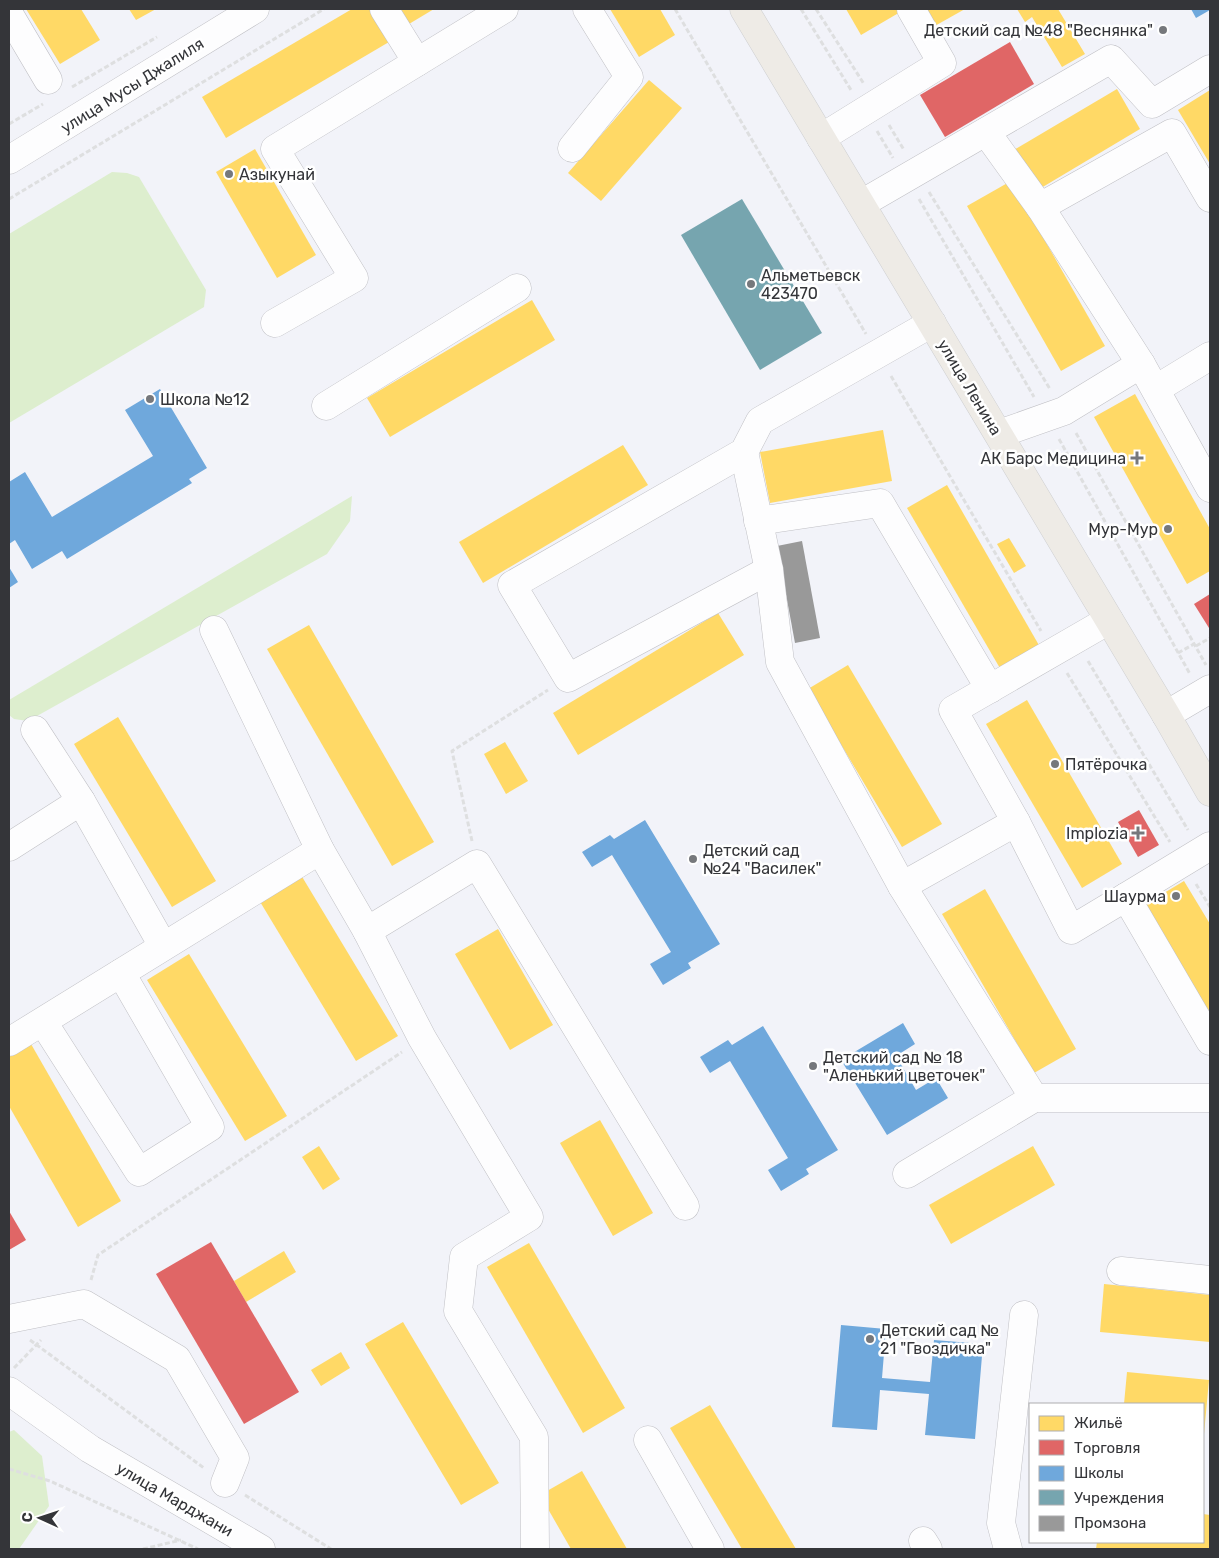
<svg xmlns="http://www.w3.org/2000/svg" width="1219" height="1558" font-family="Rubik,sans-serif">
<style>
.green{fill:#ddeece}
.homes{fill:#ffd966}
.shops{fill:#e06666}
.schools{fill:#6fa8dc}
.public{fill:#76a5af}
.industry{fill:#999}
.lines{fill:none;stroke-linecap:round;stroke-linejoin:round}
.minor-casing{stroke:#c0c0c5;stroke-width:29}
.major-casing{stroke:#cecfd1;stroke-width:29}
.path{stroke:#dedfe0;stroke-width:3;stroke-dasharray:5 2.5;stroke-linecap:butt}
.minor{stroke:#fdfdfe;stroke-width:28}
.major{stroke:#eeebe6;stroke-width:28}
.poi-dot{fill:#76787c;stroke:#fff;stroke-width:2}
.labels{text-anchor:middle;stroke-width:5;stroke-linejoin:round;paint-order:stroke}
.poi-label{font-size:16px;fill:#343539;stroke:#fff;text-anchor:start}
.street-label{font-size:16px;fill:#343539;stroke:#fff}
</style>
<rect width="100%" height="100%" fill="#f2f3f9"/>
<!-- green -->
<g class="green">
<polygon points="112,172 127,173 139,177 206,290 204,307 9,423 9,234"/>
<polygon points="352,496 350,521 327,554 28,721 14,719 9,715 9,700"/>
<polygon points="14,1430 42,1456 49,1506 19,1549 9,1549 9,1432"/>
</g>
<!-- homes -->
<g class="homes">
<polygon points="26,9 81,9 100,40 60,64"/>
<polygon points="129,9 156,9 136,20"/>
<polygon points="352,9 370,9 389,42 226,138 202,97"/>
<polygon points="394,9 434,9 404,27"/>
<polygon points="610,9 660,9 675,35 639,57"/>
<polygon points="846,9 901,9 902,11 861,35"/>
<polygon points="922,9 965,9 933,27"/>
<polygon points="1017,9 1058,9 1085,54 1062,67 1032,17 1025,22"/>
<polygon points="649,80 682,108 601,201 568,173"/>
<polygon points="1117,89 1140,129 1036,191 1012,151"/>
<polygon points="1210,90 1210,164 1178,110"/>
<polygon points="255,149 316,255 277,278 216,172"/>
<polygon points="1011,181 1105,346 1061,371 967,206"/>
<polygon points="532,300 555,340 390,437 367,398"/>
<polygon points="1135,394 1210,529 1210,571 1187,584 1094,417"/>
<polygon points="883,430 892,481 770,503 760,452"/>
<polygon points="623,445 648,485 483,583 459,542"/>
<polygon points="947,485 1040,647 1001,670 907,508"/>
<polygon points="1009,538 1026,566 1014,573 997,544"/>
<polygon points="718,613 744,655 578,755 553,713"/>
<polygon points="309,625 434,842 392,866 267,649"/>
<polygon points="848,665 942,824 902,847 808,689"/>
<polygon points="1027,700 1122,864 1082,888 986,724"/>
<polygon points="118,717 216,881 172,907 74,744"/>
<polygon points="505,742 528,781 506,794 484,754"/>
<polygon points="301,875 398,1036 356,1061 259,900"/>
<polygon points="1184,881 1210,924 1210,1015 1144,905"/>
<polygon points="985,889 1076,1049 1034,1073 942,914"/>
<polygon points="498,929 553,1025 510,1050 455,954"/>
<polygon points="189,954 287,1116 245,1141 147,980"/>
<polygon points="31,1044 121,1201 78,1227 9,1106 9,1057"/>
<polygon points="600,1120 653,1213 613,1236 560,1143"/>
<polygon points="319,1146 340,1179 323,1190 302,1157"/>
<polygon points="1033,1146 1055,1185 951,1244 929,1205"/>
<polygon points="529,1243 625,1408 583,1433 487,1267"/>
<polygon points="284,1251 296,1272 246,1302 234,1281"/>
<polygon points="1104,1284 1210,1295 1210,1342 1100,1332"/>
<polygon points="403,1322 499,1483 461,1505 365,1344"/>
<polygon points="341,1352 350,1368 321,1386 311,1370"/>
<polygon points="1127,1372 1209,1380 1204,1434 1203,1404 1124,1404"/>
<polygon points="710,1405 796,1549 742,1549 670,1428"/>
<polygon points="582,1471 627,1549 571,1549 540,1495"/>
<polygon points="1203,1514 1210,1515 1210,1549 1096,1549 1097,1542 1203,1542"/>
</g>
<!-- shops -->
<g class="shops">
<polygon points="1010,42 1034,84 945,137 920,95"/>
<polygon points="1210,594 1210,627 1209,628 1194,604"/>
<polygon points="1139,810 1159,845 1138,857 1118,822"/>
<polygon points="9,1211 26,1240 9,1250"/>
<polygon points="211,1242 299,1392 244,1424 156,1274"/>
</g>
<!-- schools -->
<g class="schools">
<polygon points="1191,9 1210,9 1210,10 1196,18"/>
<polygon points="160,389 207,468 189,479 192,483 67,559 62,551 32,569 15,540 9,544 9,482 25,472 52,517 153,456 125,410"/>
<polygon points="9,567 18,582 9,588"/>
<polygon points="645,820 720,944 688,963 691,968 663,985 650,964 671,952 612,855 592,867 582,852 610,835 614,839"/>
<polygon points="903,1023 915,1044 896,1056 916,1090 936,1078 948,1098 887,1135 841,1060"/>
<polygon points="763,1026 838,1150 806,1169 809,1174 781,1191 768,1170 788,1158 730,1061 710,1073 700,1057 728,1040 732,1045"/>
<polygon points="841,1325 886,1329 882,1378 930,1382 934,1340 983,1344 975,1439 925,1435 929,1394 880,1390 877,1430 832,1427"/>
</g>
<!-- public -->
<polygon class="public" points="742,199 822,333 760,370 681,235"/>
<!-- industry -->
<polygon class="industry" points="802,541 820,638 795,643 777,546"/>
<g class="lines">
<defs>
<g id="minor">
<polyline points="384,9 417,62"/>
<polyline points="9,14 48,80"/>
<polyline points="986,132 1040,207"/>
<polyline points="821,138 942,63 911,9"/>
<polyline points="572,148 629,77 587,9"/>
<polyline points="9,160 255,9"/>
<polyline points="1210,198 1172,133 1040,207 1141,364 1210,488"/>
<polyline points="861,204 1111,59 1152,104 1210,69"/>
<polyline points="275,323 354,278 275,149 504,9"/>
<polyline points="1156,389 1210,356"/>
<polyline points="326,406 517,288"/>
<polyline points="999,434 1064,411 1141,364"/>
<polyline points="744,452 769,570 780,662 902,886 1034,1098"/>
<polyline points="758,521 880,503 990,689"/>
<polyline points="769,570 568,678 512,585 744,452 760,421 932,323"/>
<polyline points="1109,620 953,710 1016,822 1071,930 1126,897 1210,1041"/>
<polyline points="214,630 320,850 367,931 422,1038 529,1217 464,1257 458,1311 534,1437 535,1549"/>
<polyline points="1166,715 1210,689"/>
<polyline points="35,730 81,801 163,946"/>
<polyline points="9,847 81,801"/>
<polyline points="902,886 1016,822"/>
<polyline points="1126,897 1210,846"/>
<polyline points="367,931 477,864 685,1206"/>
<polyline points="43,1022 139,1172 210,1127 121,973"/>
<polyline points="9,1042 320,850"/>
<polyline points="907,1174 1034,1098 1210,1098"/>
<polyline points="1121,1271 1210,1280"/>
<polyline points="9,1319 84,1304 177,1359 235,1458 225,1483"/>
<polyline points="9,1391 90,1449 261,1549"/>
<polyline points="648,1440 710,1549"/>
<polyline points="923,1541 928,1549"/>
<polyline points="1008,1549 1001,1523 1024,1315"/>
</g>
<polyline id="major" points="744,9 1166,715 1210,792"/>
</defs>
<!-- minor casing -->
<use href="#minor" class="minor-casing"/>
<!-- major casing -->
<use href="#major" class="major-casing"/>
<!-- path -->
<g class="path">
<polyline points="675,9 866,334"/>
<polyline points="801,9 851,90"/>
<polyline points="816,9 864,84"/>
<polyline points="72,87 157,37"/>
<polyline points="9,124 43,104"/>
<polyline points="889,125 904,150"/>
<polyline points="877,131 893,158"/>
<polyline points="929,192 1050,389"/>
<polyline points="9,199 324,9"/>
<polyline points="919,199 1034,397"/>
<polyline points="891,376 1041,631"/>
<polyline points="1076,433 1206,665"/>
<polyline points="1059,439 1190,674"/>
<polyline points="1196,646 1210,638"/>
<polyline points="1178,653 1194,644"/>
<polyline points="1088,661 1188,830"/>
<polyline points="1067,673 1170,842"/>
<polyline points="472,841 452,751 548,690"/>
<polyline points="1196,884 1210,907"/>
<polyline points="91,1280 98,1255 402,1052"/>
<polyline points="30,1340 204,1468"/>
<polyline points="14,1368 41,1340"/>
<polyline points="9,1469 50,1481 198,1549"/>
<polyline points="245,1495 331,1549"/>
<polyline points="143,1549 181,1540"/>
</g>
<!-- minor -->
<use href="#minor" class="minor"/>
<!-- major -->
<use href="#major" class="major"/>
</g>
<!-- markers -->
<g class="poi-dot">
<circle cx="1163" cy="30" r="5"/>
<circle cx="229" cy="174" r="5"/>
<circle cx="751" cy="284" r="5"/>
<circle cx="150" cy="399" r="5"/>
<path d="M1134.5 450.5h5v5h5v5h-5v5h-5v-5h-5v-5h5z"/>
<circle cx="1168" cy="529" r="5"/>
<circle cx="1055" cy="764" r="5"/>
<path d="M1135.5 825.5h5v5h5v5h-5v5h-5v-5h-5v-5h5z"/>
<circle cx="693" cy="859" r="5"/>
<circle cx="1176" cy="896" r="5"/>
<circle cx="813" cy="1066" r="5"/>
<circle cx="870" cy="1339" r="5"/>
</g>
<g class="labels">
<!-- poi labels -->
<g class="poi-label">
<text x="1153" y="36" text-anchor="end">Детский сад №48 "Веснянка"</text>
<text x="239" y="180">Азыкунай</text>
<text x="761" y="281">Альметьевск<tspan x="761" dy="18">423470</tspan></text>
<text x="160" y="405">Школа №12</text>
<text x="1126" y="464" text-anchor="end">АК Барс Медицина</text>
<text x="1158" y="535" text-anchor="end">Мур-Мур</text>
<text x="1065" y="770">Пятёрочка</text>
<text x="1128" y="839" text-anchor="end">Implozia</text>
<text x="703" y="856">Детский сад<tspan x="703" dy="18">№24 "Василек"</tspan></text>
<text x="1166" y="902" text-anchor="end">Шаурма</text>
<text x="823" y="1063">Детский сад № 18<tspan x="823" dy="18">"Аленький цветочек"</tspan></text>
<text x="880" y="1336">Детский сад №<tspan x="880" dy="18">21 "Гвоздичка"</tspan></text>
</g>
<!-- street labels -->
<g class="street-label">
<text transform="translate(132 85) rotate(-32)" y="6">улица Мусы Джалиля</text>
<text transform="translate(970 387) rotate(59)" y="6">улица Ленина</text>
<text transform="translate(175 1499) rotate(30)" y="6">улица Марджани</text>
</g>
</g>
<!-- border -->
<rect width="1219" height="1558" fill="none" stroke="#343539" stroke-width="20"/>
<!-- legend -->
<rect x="1029" y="1403" width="175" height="140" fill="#ffffff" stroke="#aeaeb0"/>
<rect x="1039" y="1416" width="25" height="15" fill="#ffd966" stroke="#aeaeb0"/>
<text x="1074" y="1428" font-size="15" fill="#343539">Жильё</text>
<rect x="1039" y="1440" width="25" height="15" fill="#e06666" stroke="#aeaeb0"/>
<text x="1074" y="1453" font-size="15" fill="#343539">Торговля</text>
<rect x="1039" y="1466" width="25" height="15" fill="#6fa8dc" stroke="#aeaeb0"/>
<text x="1074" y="1478" font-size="15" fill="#343539">Школы</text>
<rect x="1039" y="1490" width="25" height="15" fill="#76a5af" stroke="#aeaeb0"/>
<text x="1074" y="1503" font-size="15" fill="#343539">Учреждения</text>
<rect x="1039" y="1516" width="25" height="15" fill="#999999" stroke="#aeaeb0"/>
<text x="1074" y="1528" font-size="15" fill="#343539">Промзона</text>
<!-- north arrow -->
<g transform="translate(40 1518) rotate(273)" stroke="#ffffff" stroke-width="4" paint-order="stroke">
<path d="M0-4L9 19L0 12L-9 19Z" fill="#343539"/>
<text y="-8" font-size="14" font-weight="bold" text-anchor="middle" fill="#343539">С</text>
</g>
</svg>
